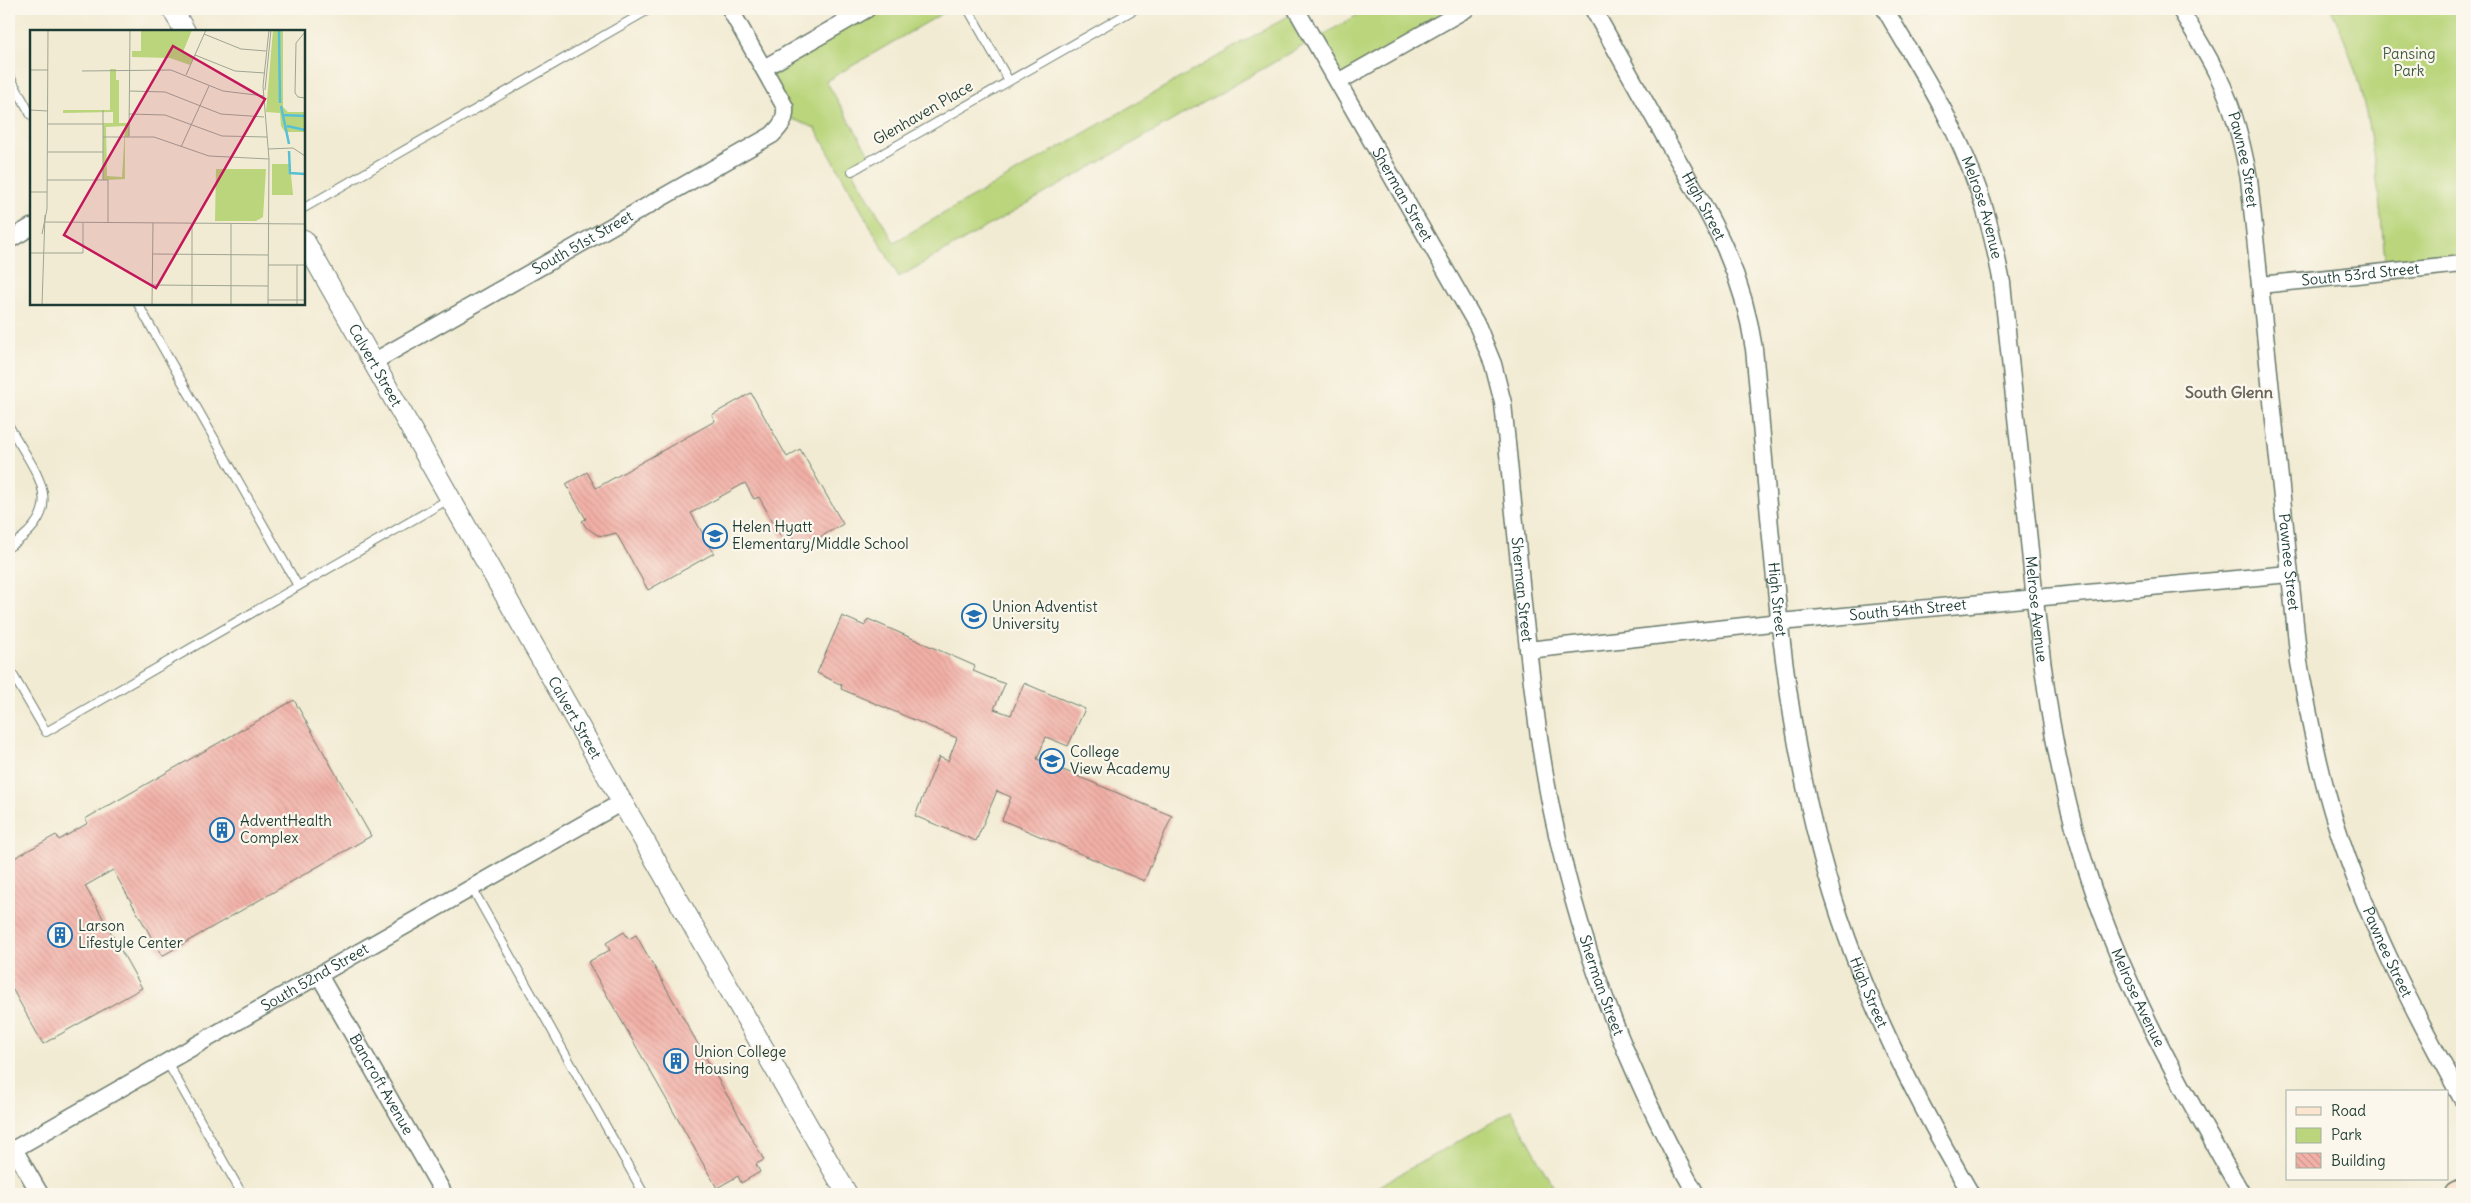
<svg xmlns="http://www.w3.org/2000/svg" width="2471" height="1203" font-family="Delius,sans-serif">
<style>
.green{fill:#bad57b;stroke:#6c8958}
.building{fill:url(#building-back-hatch)}
.lines{fill:none;stroke-linecap:round;stroke-linejoin:round}
.service-casing{stroke:#697a6c;stroke-width:10}
.minor-casing{stroke:#697a6c;stroke-width:19}
.tertiary-casing{stroke:#697a6c;stroke-width:22}
.secondary-casing{stroke:#697a6c;stroke-width:25}
.service{stroke:#fff;stroke-width:8}
.minor{stroke:#fff;stroke-width:16}
.tertiary{stroke:#fff;stroke-width:20}
.secondary{stroke:#fbe5cf;stroke-width:22}
.labels{text-anchor:middle;stroke-width:4.5;stroke-linejoin:round;paint-order:stroke}
.park-label{font-size:15px;fill:#3e5b42;stroke:#fbf7ec}
.street-label{font-size:15px;fill:#1f3d34;stroke:#fbf7ec}
.poi-label{font-size:15px;fill:#1f3d34;stroke:#fbf7ec;text-anchor:start}
.neighbourhood-label{font-size:16px;font-weight:bold;fill:#69655c;stroke:#fbf7ec}
.inset-river{fill:none;stroke:#58c0d5;stroke-width:2.5}
.inset-road{fill:none;stroke:#9ea593;stroke-width:1}
.view{fill:#c2185b;fill-opacity:0.15;stroke:#c2185b;stroke-width:2.5}
.inset-edge{fill:none;stroke:#1f3d34;stroke-width:2.5}
</style>
<defs>
<pattern id="building-back-hatch" width="6" height="6" patternUnits="userSpaceOnUse" patternTransform="scale(1.25)"><rect width="6" height="6" fill="#f2b0a7"/><path d="M-1 5l2 2M0 0l6 6M5-1l2 2" fill="none" stroke="#cf9890"/></pattern>
</defs>
<rect width="100%" height="100%" fill="#fbf7ec"/>
<filter id="ink" filterUnits="userSpaceOnUse"><feTurbulence type="fractalNoise" baseFrequency=".02" numOctaves="2"/><feDisplacementMap in="SourceGraphic" scale="10" xChannelSelector="R" yChannelSelector="G"/><feConvolveMatrix kernelMatrix="1 2 1 2 8 2 1 2 1" color-interpolation-filters="sRGB"/></filter>
<filter id="wash" filterUnits="userSpaceOnUse"><feTurbulence type="fractalNoise" baseFrequency=".0096" numOctaves="4" result="noise"/><feDisplacementMap in="SourceGraphic" scale="20" xChannelSelector="R" yChannelSelector="G"/><feGaussianBlur stdDeviation="1.12" result="paint"/><feColorMatrix in="noise" values="0 0 0 0 0 0 0 0 0 0 0 0 0 0 0 0 0 1.4 0 .05"/><feComposite in="paint" operator="in"/></filter>
<g filter="url(#wash)">
<rect width="100%" height="100%" fill="#f2ebd3"/>
<!-- green -->
<g class="green">
<polygon points="867,9 950,9 826,81 872,159 853,171 894,242 1297,11 1314,40 1368,9 1466,9 1338,82 1313,40 899,277 815,128 785,116 764,68"/>
<path d="M 2331,9 L 2462,9 L 2462,264 L 2386,272 C 2378,182 2371,91 2331,9 Z"/>
<polygon points="1512,1111 1558,1194 1365,1194"/>
</g>
<g id="blocks">
<!-- building -->
<g class="building">
<polygon points="751,393 787,457 800,449 843,524 799,549 791,534 782,539 759,497 754,499 745,483 691,513 714,553 648,590 616,533 605,536 597,535 586,527 582,521 586,519 566,484 587,472 596,488 715,421 712,415"/>
<polygon points="842,616 865,626 868,619 975,666 973,671 1005,684 994,709 1011,715 1024,683 1085,709 1068,746 1046,737 1037,759 1172,816 1144,881 1002,820 1011,797 997,791 976,841 915,816 939,757 948,761 957,738 841,689 842,685 817,673"/>
<polygon points="294,700 371,836 162,956 113,870 85,886 142,988 43,1044 9,983 9,861 56,835 59,840 88,823 85,819"/>
<polygon points="624,932 629,939 636,935 764,1160 756,1164 760,1172 741,1183 738,1176 717,1188 588,962 610,950 606,943"/>
</g>
</g>
</g>
<g filter="url(#ink)">
<use href="#blocks" fill-opacity="0" stroke="#697a6c" stroke-width="1"/>
<g class="lines">
<defs>
<g id="service">
<polyline points="968,9 1009,81"/>
<polyline points="9,75 31,115"/>
<polyline points="852,171 1135,9"/>
<polyline points="304,208 650,9"/>
<polyline points="138,304 298,586"/>
<path d="M 9,426 C 36,474 71,508 9,547"/>
<polyline points="9,668 46,732 449,499"/>
<polyline points="472,888 644,1194"/>
<polyline points="167,1062 242,1194"/>
</g>
<g id="minor">
<path id="s1" d="M 1296,9 L 1478,327 L 1493,364 L 1503,403 C 1510,473 1517,543 1524,613 C 1532,683 1539,753 1554,821 C 1582,952 1630,1078 1696,1194"/>
<path id="s2" d="M 1593,9 C 1619,55 1645,101 1671,148 C 1711,217 1742,268 1754,349 C 1771,518 1777,690 1821,854 C 1853,976 1908,1086 1971,1194"/>
<path id="s3" d="M 1885,9 C 1917,65 1954,120 1975,181 C 1988,214 1995,248 2002,283 C 2011,369 2020,455 2029,541 C 2039,644 2050,747 2080,848 C 2117,975 2177,1080 2242,1194"/>
<path id="s4" d="M 2180,9 C 2193,31 2207,53 2218,76 C 2234,108 2242,143 2249,179 L 2299,662 C 2309,716 2319,771 2336,824 C 2367,921 2413,1010 2462,1099"/>
<polyline points="764,68 867,9"/>
<polyline points="1338,82 1466,9"/>
<polyline points="9,240 31,227"/>
<path id="s5" d="M 2260,285 L 2462,264"/>
<path id="s6" d="M 373,362 L 772,135 C 781,126 786,120 785,107 L 730,9"/>
<path id="s7" d="M 1528,650 L 1780,622 L 2289,574"/>
<path id="s8" d="M 319,975 L 444,1194"/>
<polyline points="14,1149 40,1194"/>
<path id="s9" d="M 9,1152 L 622,802"/>
</g>
<g id="tertiary">
<polyline points="172,9 185,31"/>
<path id="s10" d="M 304,240 L 622,802 L 847,1194"/>
</g>
<polyline id="secondary" points="2456,1194 2462,1191"/>
</defs>
<!-- service casing -->
<use href="#service" class="service-casing"/>
<!-- minor casing -->
<use href="#minor" class="minor-casing"/>
<!-- tertiary casing -->
<use href="#tertiary" class="tertiary-casing"/>
<!-- secondary casing -->
<use href="#secondary" class="secondary-casing"/>
<!-- service -->
<use href="#service" class="service"/>
<!-- minor -->
<use href="#minor" class="minor"/>
<!-- tertiary -->
<use href="#tertiary" class="tertiary"/>
<!-- secondary -->
<use href="#secondary" class="secondary"/>
</g>
</g>
<!-- icons -->
<defs>
<symbol id="school-ring" viewBox="-11 -11 22 22"><circle r="9.5" fill="#fbf7ec" stroke="#1f6fb2" stroke-width="1.5"/><path d="M0-5L7-2L0 1L-7-2ZM-4 1L0 2.5L4 1V4Q0 6-4 4Z" fill="#1f6fb2"/></symbol>
<symbol id="university-ring" viewBox="-11 -11 22 22"><circle r="9.5" fill="#fbf7ec" stroke="#1f6fb2" stroke-width="1.5"/><path d="M0-5L7-2L0 1L-7-2ZM-4 1L0 2.5L4 1V4Q0 6-4 4Z" fill="#1f6fb2"/></symbol>
<symbol id="building-ring" viewBox="-11 -11 22 22"><circle r="9.5" fill="#fbf7ec" stroke="#1f6fb2" stroke-width="1.5"/><path d="M-4-6H4V6H1V3H-1V6H-4ZM-2.5-4.3h1.7v1.8h-1.7ZM.8-4.3h1.7v1.8H.8ZM-2.5-1h1.7V.8h-1.7ZM.8-1h1.7V.8H.8Z" fill="#1f6fb2"/></symbol>
</defs>
<g fill-rule="evenodd">
<use href="#school-ring" x="701" y="522" width="28" height="28"/>
<use href="#university-ring" x="960" y="602" width="28" height="28"/>
<use href="#school-ring" x="1038" y="747" width="28" height="28"/>
<use href="#building-ring" x="208" y="816" width="28" height="28"/>
<use href="#building-ring" x="46" y="921" width="28" height="28"/>
<use href="#building-ring" x="662" y="1047" width="28" height="28"/>
</g>
<g class="labels">
<!-- park labels -->
<g class="park-label">
<text x="2409" y="59">Pansing<tspan x="2409" dy="17">Park</tspan></text>
</g>
<!-- street labels -->
<g class="street-label">
<text transform="translate(923 113) rotate(-30)" y="5">Glenhaven Place</text>
<text dy="5" stroke="none"><textPath href="#s4" startOffset="165">Pawnee Street</textPath></text>
<text dy="5" stroke="none"><textPath href="#s1" startOffset="214">Sherman Street</textPath></text>
<text dy="5" stroke="none"><textPath href="#s2" startOffset="226">High Street</textPath></text>
<text dy="5" stroke="none"><textPath href="#s3" startOffset="222">Melrose Avenue</textPath></text>
<text dy="5" stroke="none"><textPath href="#s6" startOffset="241">South 51st Street</textPath></text>
<text dy="5" stroke="none"><textPath href="#s5" startOffset="101">South 53rd Street</textPath></text>
<text dy="5" stroke="none"><textPath href="#s10" startOffset="144">Calvert Street</textPath></text>
<text dy="5" stroke="none"><textPath href="#s4" startOffset="570">Pawnee Street</textPath></text>
<text dy="5" stroke="none"><textPath href="#s1" startOffset="634">Sherman Street</textPath></text>
<text dy="5" stroke="none"><textPath href="#s2" startOffset="630">High Street</textPath></text>
<text dy="5" stroke="none"><textPath href="#s3" startOffset="628">Melrose Avenue</textPath></text>
<text dy="5" stroke="none"><textPath href="#s7" startOffset="382">South 54th Street</textPath></text>
<text dy="5" stroke="none"><textPath href="#s10" startOffset="549">Calvert Street</textPath></text>
<text dy="5" stroke="none"><textPath href="#s4" startOffset="975">Pawnee Street</textPath></text>
<text dy="5" stroke="none"><textPath href="#s9" startOffset="352">South 52nd Street</textPath></text>
<text dy="5" stroke="none"><textPath href="#s1" startOffset="1039">Sherman Street</textPath></text>
<text dy="5" stroke="none"><textPath href="#s2" startOffset="1035">High Street</textPath></text>
<text dy="5" stroke="none"><textPath href="#s3" startOffset="1032">Melrose Avenue</textPath></text>
<text dy="5" stroke="none"><textPath href="#s8" startOffset="126">Bancroft Avenue</textPath></text>
</g>
<!-- poi labels -->
<g class="poi-label">
<text x="732" y="532">Helen Hyatt<tspan x="732" dy="17">Elementary/Middle School</tspan></text>
<text x="992" y="612">Union Adventist<tspan x="992" dy="17">University</tspan></text>
<text x="1070" y="757">College<tspan x="1070" dy="17">View Academy</tspan></text>
<text x="240" y="826">AdventHealth<tspan x="240" dy="17">Complex</tspan></text>
<text x="78" y="931">Larson<tspan x="78" dy="17">Lifestyle Center</tspan></text>
<text x="694" y="1057">Union College<tspan x="694" dy="17">Housing</tspan></text>
</g>
<!-- neighbourhood labels -->
<g class="neighbourhood-label">
<text x="2229" y="398">South Glenn</text>
</g>
</g>
<!-- overview -->
<g transform="translate(30 30)">
<rect width="275" height="275" fill="#f2ebd3"/>
<path d="M 111,0 L 162,0 L 153,22 L 164,27 L 160,35 L 140,28 L 102,27 L 102,21 L 111,21 ZM 243,0 L 253,0 L 253,77 L 258,82 L 275,82 L 275,102 L 255,102 L 251,96 L 250,83 L 236,82 ZM 80,39 L 86,39 L 86,50 L 89,50 L 89,93 L 99,93 L 99,107 L 95,107 L 95,149 L 78,150 L 73,150 L 73,93 L 83,93 L 83,82 L 33,83 L 33,80 L 80,80 ZM 95,96 L 92,147 L 77,146 L 76,97 ZM 242,134 L 260,134 L 263,165 L 242,165 ZM 186,139 L 236,139 L 233,187 L 226,191 L 185,191 Z" fill="#bad57b" fill-rule="evenodd"/>
<path class="inset-river" d="M 249,0 L 250,73M 251,76 L 259,114M 253,85 L 275,86M 257,96 L 275,100M 259,121 L 260,143 L 275,144"/>
<path class="inset-road" d="M 275,2 L 266,13 L 265,63 L 268,67 L 275,68M 174,4 L 211,19 L 236,21M 165,25 L 205,41 L 235,43M 0,40 L 18,40M 52,41 L 141,40 L 193,61 L 234,66M 156,45 L 176,0M 235,60 L 241,0M 100,61 L 135,62 L 191,84 L 234,87M 0,80 L 18,81M 99,84 L 135,85 L 192,106 L 237,107M 18,94 L 73,94M 99,106 L 100,0M 73,107 L 124,107 L 179,126 L 239,129M 151,117 L 179,56M 238,119 L 263,118 L 275,126M 17,122 L 73,122M 17,150 L 78,150 L 78,193M 73,150 L 73,80M 0,162 L 17,162M 15,192 L 275,194M 12,204 L 17,179 L 18,0M 0,223 L 53,223 L 53,193M 123,224 L 238,225M 238,235 L 275,235M 122,255 L 238,256M 238,270 L 275,270M 12,275 L 15,185M 122,275 L 123,193M 162,275 L 162,194M 201,275 L 201,194M 238,275 L 239,129 L 233,56 L 239,0M 267,275 L 267,235"/>
<path class="view" d="M 143,16 L 235,69 L 126,258 L 34,205 Z"/>
<rect width="275" height="275" class="inset-edge"/>
</g>
<!-- margin -->
<rect width="2471" height="1203" fill="none" stroke="#fbf7ec" stroke-width="30"/>
<!-- legend -->
<rect x="2286" y="1090" width="162" height="90" fill="#fbf7ec" stroke="#a3ada2"/>
<rect x="2296" y="1107" width="25" height="8" fill="#fbe5cf" stroke="#a3ada2"/>
<text x="2331" y="1116" font-size="15" fill="#1f3d34">Road</text>
<rect x="2296" y="1128" width="25" height="15" fill="#bad57b" stroke="#a3ada2"/>
<text x="2331" y="1140" font-size="15" fill="#1f3d34">Park</text>
<rect x="2296" y="1153" width="25" height="15" fill="url(#building-back-hatch)" stroke="#a3ada2"/>
<text x="2331" y="1166" font-size="15" fill="#1f3d34">Building</text>
</svg>
